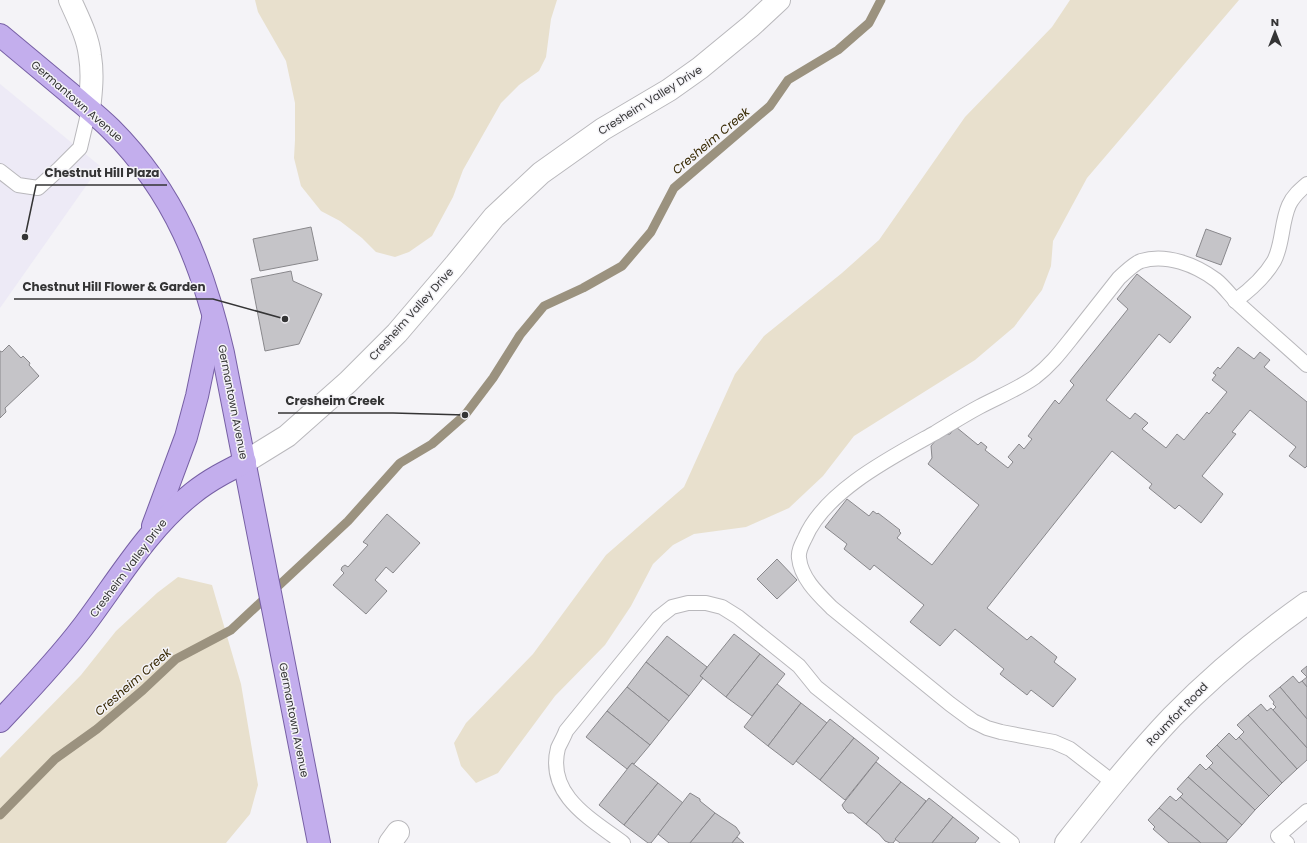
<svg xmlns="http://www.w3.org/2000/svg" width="1307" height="843" font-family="Poppins,sans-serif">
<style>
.built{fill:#edeaf6}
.green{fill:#e8e0cd}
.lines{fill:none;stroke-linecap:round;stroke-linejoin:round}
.stream{stroke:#9b927f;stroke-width:9}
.building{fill:#c5c4c8;stroke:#89888c}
.lane-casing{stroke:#b9b8bc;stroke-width:16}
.street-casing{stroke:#b9b8bc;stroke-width:24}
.secondary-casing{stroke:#b9b8bc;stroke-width:24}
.primary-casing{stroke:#7760a5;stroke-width:24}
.lane{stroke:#fff;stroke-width:14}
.street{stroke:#fff;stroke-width:22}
.secondary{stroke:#fff;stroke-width:22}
.primary{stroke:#c3aeed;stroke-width:22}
.labels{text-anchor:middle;stroke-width:3;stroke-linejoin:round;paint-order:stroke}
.street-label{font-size:11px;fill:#343435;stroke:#f4f3f7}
.water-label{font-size:12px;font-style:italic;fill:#362701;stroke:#f4f3f7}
.leader{fill:none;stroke:#343435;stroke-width:1.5}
.callout-dot{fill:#343435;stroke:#f4f3f7;stroke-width:1.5}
.callout-label{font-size:12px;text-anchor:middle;font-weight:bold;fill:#343435;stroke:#f4f3f7;stroke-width:3;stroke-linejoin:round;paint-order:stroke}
</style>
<rect width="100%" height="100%" fill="#f4f3f7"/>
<!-- built -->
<polygon class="built" points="0,84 100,166 0,308"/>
<!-- green -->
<g class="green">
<polygon points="255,0 557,0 551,19 546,57 539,71 519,85 501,103 463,170 453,197 432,236 409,252 395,257 376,252 362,238 340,221 321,211 301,186 294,158 295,140 295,103 286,61 258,12"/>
<polygon points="1070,0 1239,0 1087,178 1053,241 1051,266 1042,290 1014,327 975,360 854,436 823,476 789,508 746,527 694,534 673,545 653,564 631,606 605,645 555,696 498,773 476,783 461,766 454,743 466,723 533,654 606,555 684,487 735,374 764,336 842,273 879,240 965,117 1052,27"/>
<polygon points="178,577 212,585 241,684 258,785 250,814 226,843 0,843 0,758 81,675 116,631 157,593"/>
</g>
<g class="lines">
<!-- stream -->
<polyline class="stream" points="0,815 55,759 97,729 143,690 176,659 231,630 348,521 400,463 432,444 465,415 493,378 520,335 544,306 583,288 622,266 651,232 674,188 770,106 788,80 838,50 869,23 881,0"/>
</g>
<!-- building -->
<g class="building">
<polygon points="311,227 318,260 260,271 253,239"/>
<polygon points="1206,229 1231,238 1221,265 1196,256"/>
<polygon points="291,271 293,281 322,294 299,344 265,351 251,279"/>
<polygon points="1137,274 1191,317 1170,343 1159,334 1106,400 1130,419 1135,413 1148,423 1142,429 1166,448 1177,434 1184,440 1207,412 1209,414 1227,392 1212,380 1216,375 1213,373 1218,367 1220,369 1238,347 1254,359 1260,352 1270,360 1264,367 1307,402 1307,466 1305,468 1289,456 1296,447 1250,410 1232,432 1236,434 1202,476 1223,494 1201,523 1179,505 1175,509 1149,488 1152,484 1112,451 987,608 1027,640 1031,636 1057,657 1054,662 1076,679 1053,707 1031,690 1027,695 1000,674 1004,669 955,629 940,646 910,622 924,605 874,565 870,570 844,549 847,544 825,527 847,499 869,516 873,511 877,514 878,513 900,530 899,531 901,533 897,538 932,565 979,505 928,464 932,458 931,446 940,435 950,434 956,427 978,445 981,442 987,447 985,450 1008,468 1013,462 1008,457 1019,444 1024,449 1032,439 1028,436 1055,400 1059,404 1074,385 1070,381 1128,309 1117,299"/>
<polygon points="9,345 21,358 23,356 30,363 29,365 39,376 5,408 6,412 0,418 0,351 2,352"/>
<polygon points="387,514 420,543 393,573 386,567 375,580 387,591 366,614 333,585 344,573 341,570 342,567 345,565 348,567 368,545 363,542"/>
<polygon points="777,559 797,580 777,599 757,579"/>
<polygon points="734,634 760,654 726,697 700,676"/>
<polygon points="667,636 707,667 700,676 703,678 689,696 646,662"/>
<polygon points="760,654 785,674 752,716 726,697"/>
<polygon points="646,662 689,696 669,721 627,687"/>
<polygon points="1307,666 1307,687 1302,681 1307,677 1301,671"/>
<polygon points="1293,676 1299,683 1302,681 1307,687 1307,719 1280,687"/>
<polygon points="777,684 801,703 768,746 744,727"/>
<polygon points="627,687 669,721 650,745 607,711"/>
<polygon points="1280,687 1307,719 1307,748 1273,710 1276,707 1273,704 1274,702 1269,696"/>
<polygon points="801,703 827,723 793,765 768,746"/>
<polygon points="1261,704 1267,711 1271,708 1307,748 1307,760 1297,769 1248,715"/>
<polygon points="607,711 650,745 634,764 632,763 627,769 586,737"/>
<polygon points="1248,715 1297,769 1282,783 1239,737 1244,732 1237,725"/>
<polygon points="830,719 854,738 820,780 796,761"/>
<polygon points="1229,733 1236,740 1239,737 1282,783 1269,796 1217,745"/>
<polygon points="854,738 879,758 845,800 820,780"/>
<polygon points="1217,745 1269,796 1255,810 1209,767 1213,763 1206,756"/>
<polygon points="876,762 901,782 866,824 853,813 848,813 844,809 842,805"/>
<polygon points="632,763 658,783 624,825 599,805"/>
<polygon points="1200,764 1206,770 1209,767 1255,810 1242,825 1188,777"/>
<polygon points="1188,777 1242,825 1228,840 1180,797 1183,794 1177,789"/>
<polygon points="901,782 926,801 893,843 890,843 885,841 879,834 866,824"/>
<polygon points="658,783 683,803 651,843 648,843 624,825"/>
<polygon points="690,793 700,799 700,801 715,813 690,843 669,843 658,834"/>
<polygon points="1170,796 1176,801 1180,797 1228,840 1226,843 1201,843 1159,808"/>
<polygon points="929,798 953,817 932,843 900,843 895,839"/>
<polygon points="1159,808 1201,843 1169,843 1153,829 1155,827 1148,820"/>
<polygon points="715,813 736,827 740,833 732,843 690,843"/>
<polygon points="953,817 979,838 975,843 932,843"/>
<polygon points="737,837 744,843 732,843"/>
</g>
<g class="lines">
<defs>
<g id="lane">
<polyline points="0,171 18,185 38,188 59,169 80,148 89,110"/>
<path d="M 1235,301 C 1250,290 1264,278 1274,261 C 1283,244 1281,223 1289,205 C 1293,196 1300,190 1307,184"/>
<path d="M 1114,783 L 1070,749 L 1054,742 L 1001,732 L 987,728 L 973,721 L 950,704 L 832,608 C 818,594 801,578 799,558 C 798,551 802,544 805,538 C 825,491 892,457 935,433 C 950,424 964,415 979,407 C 998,397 1018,389 1035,377 C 1051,365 1062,350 1074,335 C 1089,316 1104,297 1119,278 C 1126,272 1133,264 1141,261 C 1166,253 1196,265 1216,280 C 1225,287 1232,298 1241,306 C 1263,326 1285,345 1307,365"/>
<path d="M 623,843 C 591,819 546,795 558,748 C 560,743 564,737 566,731 L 658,618 L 672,607 L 688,603 L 706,603 L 722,607 L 738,617 L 799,666 L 816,687 L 1012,843"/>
<polyline points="1287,843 1278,836 1307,811"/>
</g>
<g id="street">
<path d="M 70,0 C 78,18 88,37 90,56 C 93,74 91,92 89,110"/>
<polyline points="390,843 398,832"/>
<path d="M 1066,843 C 1100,800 1134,757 1172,717 C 1213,675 1259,637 1307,603"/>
</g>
<polyline id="secondary" points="245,462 287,436 348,382 397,333 455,265 494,217 541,173 603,129 669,90 700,68 751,26 779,0"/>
<g id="primary">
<path d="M 0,35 C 24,55 48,75 72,95 C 85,106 99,117 111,129 C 175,193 203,266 223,353 L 319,843"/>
<polyline points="153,526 186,437 197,396 213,319"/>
<path d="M 0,721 C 28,691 57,661 82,628 C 117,582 147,529 193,493 C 209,480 227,471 245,462"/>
</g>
</defs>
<!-- lane casing -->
<use href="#lane" class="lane-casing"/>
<!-- street casing -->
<use href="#street" class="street-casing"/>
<!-- secondary casing -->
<use href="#secondary" class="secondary-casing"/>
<!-- primary casing -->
<use href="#primary" class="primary-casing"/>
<!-- lane -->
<use href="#lane" class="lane"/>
<!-- street -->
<use href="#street" class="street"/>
<!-- secondary -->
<use href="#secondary" class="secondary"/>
<!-- primary -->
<use href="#primary" class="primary"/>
</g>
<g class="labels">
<!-- street labels -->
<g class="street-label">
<text transform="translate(650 100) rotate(-32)" y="4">Cresheim Valley Drive</text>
<text transform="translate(77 101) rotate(41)" y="4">Germantown Avenue</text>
<text transform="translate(411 314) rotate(-48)" y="4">Cresheim Valley Drive</text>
<text transform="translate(233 402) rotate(79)" y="4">Germantown Avenue</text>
<text transform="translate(128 568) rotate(-53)" y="4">Cresheim Valley Drive</text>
<text transform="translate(1177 714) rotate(-46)" y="4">Roumfort Road</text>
<text transform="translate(294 720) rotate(79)" y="4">Germantown Avenue</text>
</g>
<!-- water labels -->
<g class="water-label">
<text transform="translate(711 141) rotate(-40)" y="4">Cresheim Creek</text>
<text transform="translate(133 682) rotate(-41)" y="4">Cresheim Creek</text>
</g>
</g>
<!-- callouts -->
<path class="leader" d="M25 237L36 185H167M285 319L213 299H14M465 415L393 413H278"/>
<g class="callout-dot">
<circle cx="25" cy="237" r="4"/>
<circle cx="285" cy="319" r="4"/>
<circle cx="465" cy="415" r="4"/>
</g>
<g class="callout-label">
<text x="102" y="177">Chestnut Hill Plaza</text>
<text x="114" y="291">Chestnut Hill Flower &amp; Garden</text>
<text x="335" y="405">Cresheim Creek</text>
</g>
<!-- north arrow -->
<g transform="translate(1275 32)" stroke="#f4f3f7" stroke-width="3" paint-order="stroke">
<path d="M0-3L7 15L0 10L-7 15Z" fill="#343435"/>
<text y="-6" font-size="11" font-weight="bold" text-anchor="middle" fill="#343435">N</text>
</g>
</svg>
